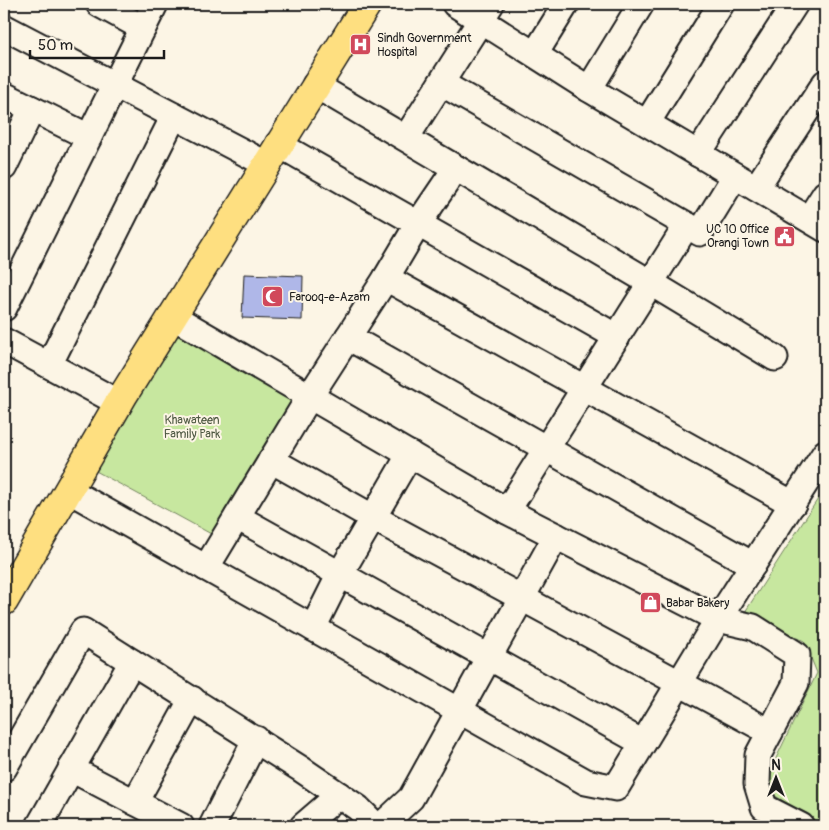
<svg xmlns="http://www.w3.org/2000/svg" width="829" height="830" font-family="Pangolin,sans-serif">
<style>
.green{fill:#c7e79f;stroke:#72825e}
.building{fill:#afb7e8;stroke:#1c1c1c}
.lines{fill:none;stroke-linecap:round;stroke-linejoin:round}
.minor-casing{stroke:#1c1c1c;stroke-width:29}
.major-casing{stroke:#1c1c1c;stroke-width:31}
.minor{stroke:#fcf5e5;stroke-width:25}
.major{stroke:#fedf80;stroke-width:28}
.labels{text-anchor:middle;stroke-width:4;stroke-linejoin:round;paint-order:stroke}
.poi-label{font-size:12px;fill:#1c1c1c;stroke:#fcf5e5;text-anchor:start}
.park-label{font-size:12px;fill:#4f5943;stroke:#fcf5e5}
</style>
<rect width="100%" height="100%" fill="#fcf5e5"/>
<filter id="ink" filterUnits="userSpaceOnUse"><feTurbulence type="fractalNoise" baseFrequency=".02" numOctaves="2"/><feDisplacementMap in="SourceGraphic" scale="10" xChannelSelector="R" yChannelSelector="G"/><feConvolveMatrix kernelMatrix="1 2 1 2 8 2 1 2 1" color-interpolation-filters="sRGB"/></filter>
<g filter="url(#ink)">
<!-- green -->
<g class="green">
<polygon points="172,316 300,390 213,535 83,464"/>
<polygon points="825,488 825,826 823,826 769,792 767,777 817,673 804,641 745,612"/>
</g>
<!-- building -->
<polygon class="building" points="244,274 303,276 302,320 242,318"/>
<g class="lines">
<defs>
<g id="minor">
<polyline points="99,4 143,28"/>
<polyline points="455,4 589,89 825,229"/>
<polyline points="4,27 266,164"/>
<polyline points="535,54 566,4"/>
<polyline points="441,83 687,225"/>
<polyline points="315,85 651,283 775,358"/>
<polyline points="589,89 641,4"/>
<polyline points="4,95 89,137"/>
<polyline points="647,123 721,4"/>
<polyline points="406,138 491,4"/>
<polyline points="278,144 617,337"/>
<polyline points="698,154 795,4"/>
<polyline points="4,167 32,109"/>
<polyline points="756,188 825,83"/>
<polyline points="809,219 825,194"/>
<polyline points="386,278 793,504"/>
<polyline points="4,308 155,4"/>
<polyline points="172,316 507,511 718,619 753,627 797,655 796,683 758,755 757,784 764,807 801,826"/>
<polyline points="348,337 753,565"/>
<polyline points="4,341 119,403"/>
<polyline points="49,365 174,116"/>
<polyline points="271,460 372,517 770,732"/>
<polyline points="68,490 586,782 616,788 718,619 825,453"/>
<polyline points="507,511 687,225 700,233 735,176"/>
<polyline points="237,517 643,743"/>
<polyline points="206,568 310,396 386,278 418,224 456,168"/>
<polyline points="313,628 340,574 410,454"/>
<polyline points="4,768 83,631 301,769 358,808 376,826"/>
<polyline points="71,769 181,826"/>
<polyline points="135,802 192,699"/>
<polyline points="39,826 132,662"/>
<polyline points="212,826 256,739"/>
<polyline points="303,826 339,795"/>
<polyline points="381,826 411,798 556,536"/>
</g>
<polyline id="major" points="4,601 124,394 367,4"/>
</defs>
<!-- minor casing -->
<use href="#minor" class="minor-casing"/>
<!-- major casing -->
<use href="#major" class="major-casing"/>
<!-- minor -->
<use href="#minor" class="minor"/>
<!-- major -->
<use href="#major" class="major"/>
</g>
</g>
<!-- icons -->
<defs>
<symbol id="hospital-square" viewBox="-11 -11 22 22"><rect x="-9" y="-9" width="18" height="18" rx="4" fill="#d1495b" stroke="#fcf5e5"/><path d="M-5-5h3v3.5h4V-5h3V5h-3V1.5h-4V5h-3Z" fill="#fff"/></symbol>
<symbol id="civic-square" viewBox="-11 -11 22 22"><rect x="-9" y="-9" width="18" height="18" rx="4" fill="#d1495b" stroke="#fcf5e5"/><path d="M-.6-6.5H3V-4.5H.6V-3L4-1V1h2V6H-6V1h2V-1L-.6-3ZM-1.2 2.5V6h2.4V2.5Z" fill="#fff"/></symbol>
<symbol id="mosque-square" viewBox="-11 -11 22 22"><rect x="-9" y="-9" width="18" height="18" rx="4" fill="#d1495b" stroke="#fcf5e5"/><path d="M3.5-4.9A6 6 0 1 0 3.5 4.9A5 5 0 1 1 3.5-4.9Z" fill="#fff"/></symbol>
<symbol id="shop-square" viewBox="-11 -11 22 22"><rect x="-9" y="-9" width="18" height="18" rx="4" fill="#d1495b" stroke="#fcf5e5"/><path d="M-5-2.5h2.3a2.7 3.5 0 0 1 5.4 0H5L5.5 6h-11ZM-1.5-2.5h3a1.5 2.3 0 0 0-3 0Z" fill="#fff"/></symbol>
</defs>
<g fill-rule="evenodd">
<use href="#hospital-square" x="348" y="32" width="25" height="25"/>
<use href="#civic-square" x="772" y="224" width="25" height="25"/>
<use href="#mosque-square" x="260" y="284" width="25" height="25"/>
<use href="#shop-square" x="638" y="590" width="25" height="25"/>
</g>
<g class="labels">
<!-- poi labels -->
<g class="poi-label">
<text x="377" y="42">Sindh Government<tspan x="377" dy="14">Hospital</tspan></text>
<text x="769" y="233" text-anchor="end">UC 10 Office<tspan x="769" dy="14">Orangi Town</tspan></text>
<text x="289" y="301">Farooq-e-Azam</text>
<text x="666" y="607">Babar Bakery</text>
</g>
<!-- park labels -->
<g class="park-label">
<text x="192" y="424">Khawateen<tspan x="192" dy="14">Family Park</tspan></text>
</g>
</g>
<!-- margin -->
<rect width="829" height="830" fill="none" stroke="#fcf5e5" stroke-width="20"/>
<rect x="10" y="10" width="809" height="810" fill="none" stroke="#1c1c1c" stroke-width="2" filter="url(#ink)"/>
<!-- north arrow -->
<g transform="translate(776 778)" stroke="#fcf5e5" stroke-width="4" paint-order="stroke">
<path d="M0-4L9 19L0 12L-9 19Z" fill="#1c1c1c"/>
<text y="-8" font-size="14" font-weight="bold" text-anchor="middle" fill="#1c1c1c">N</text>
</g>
<!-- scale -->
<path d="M30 50v8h134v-8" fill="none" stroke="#1c1c1c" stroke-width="2.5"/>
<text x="38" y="50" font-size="15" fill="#1c1c1c" stroke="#fcf5e5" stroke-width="4" paint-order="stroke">50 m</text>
</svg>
